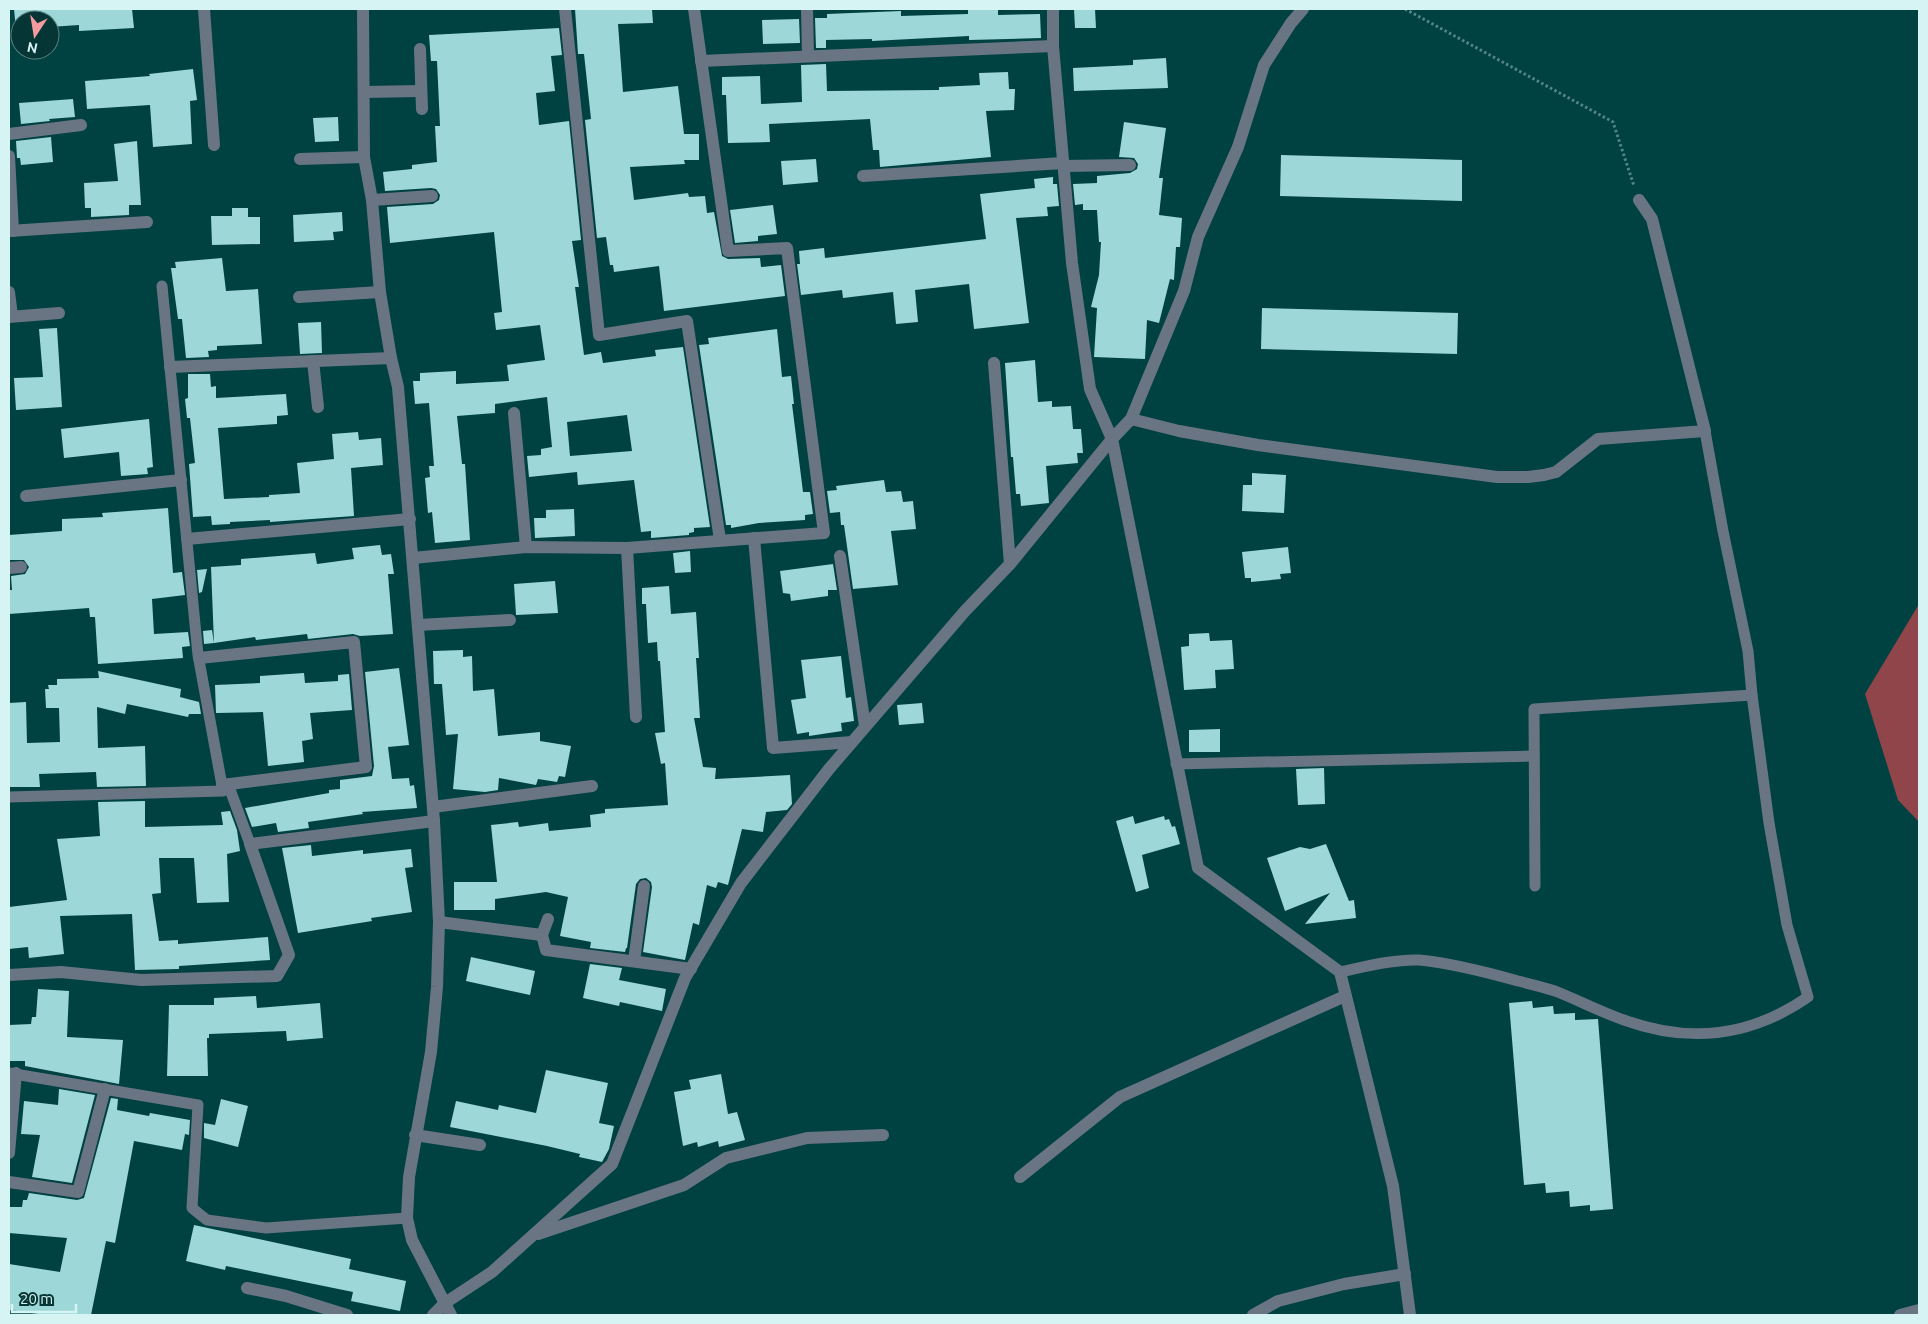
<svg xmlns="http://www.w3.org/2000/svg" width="1928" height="1324" font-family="Ubuntu,sans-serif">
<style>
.green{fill:#90454b}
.building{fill:#9dd7d7;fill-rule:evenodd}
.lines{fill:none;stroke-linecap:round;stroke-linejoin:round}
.path{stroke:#528586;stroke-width:3;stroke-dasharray:2.5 2.5;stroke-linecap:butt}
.service{stroke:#6a7584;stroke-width:11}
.minor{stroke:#6a7584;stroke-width:12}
</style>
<rect width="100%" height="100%" fill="#004142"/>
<!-- green -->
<polygon class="green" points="1919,604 1919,822 1898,800 1865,694"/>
<!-- building -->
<g class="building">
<polygon points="14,9 132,9 134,28 79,31 79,25 50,27 50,20 20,20 20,30 16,30"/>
<polygon points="575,9 652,9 653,23 618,24 623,92 678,86 684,134 699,134 699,160 684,160 685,164 630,167 634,200 688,193 689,197 705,196 707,213 714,212 722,256 728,259 760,258 761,267 781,265 785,296 664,311 659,266 614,272 613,265 610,265 606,237 597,238 585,120 591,119 584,54 578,54"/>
<polygon points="968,9 998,9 998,15 1040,14 1041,38 969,40 969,36 872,41 872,39 826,40 826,48 816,48 815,18 827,18 827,14 901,11 901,16 968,14"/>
<polygon points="1074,9 1095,9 1096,28 1075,28"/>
<polygon points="799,19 800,43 763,44 762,20"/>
<path d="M 559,28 L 562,55 L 551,56 L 555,91 L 536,93 L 539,125 L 569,121 L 581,240 L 572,241 L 579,287 L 575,287 L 584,355 L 601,352 L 603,363 L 656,356 L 655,350 L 683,347 L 710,527 L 694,528 L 694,532 L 689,533 L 689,535 L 651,538 L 651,531 L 641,532 L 634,480 L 578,485 L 577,472 L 529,477 L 527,456 L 541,455 L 541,449 L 552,447 L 547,397 L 495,404 L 495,413 L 457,416 L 462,464 L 465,464 L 470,540 L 435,543 L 432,512 L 428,513 L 425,478 L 430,477 L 429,466 L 434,466 L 429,403 L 415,404 L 413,381 L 420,381 L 420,373 L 456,371 L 456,384 L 509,381 L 507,365 L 545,360 L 540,325 L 496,330 L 494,313 L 502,312 L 494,232 L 390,243 L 387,207 L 433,204 L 439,200 L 440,195 L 436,189 L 431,188 L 385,191 L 383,172 L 412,169 L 412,165 L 437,162 L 435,126 L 440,126 L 437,61 L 431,61 L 429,35 ZM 627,415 L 632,451 L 570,456 L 567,422 Z"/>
<polygon points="1166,58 1168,88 1074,91 1073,68 1133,65 1133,60"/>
<polygon points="826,64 827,91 939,90 939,87 980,85 979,73 1008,72 1009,89 1015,89 1014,110 986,111 991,157 880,167 879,150 873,150 870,119 769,124 770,142 728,143 726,95 722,95 722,77 760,76 761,104 802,102 801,65"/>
<polygon points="193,69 197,100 190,101 192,144 153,147 150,105 87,109 85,81 150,76 149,74"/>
<polygon points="73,99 75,117 49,119 50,121 21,124 19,103"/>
<polygon points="338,117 339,141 315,142 313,118"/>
<polygon points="1124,122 1166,128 1159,178 1163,178 1159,215 1182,218 1180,247 1176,247 1174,280 1170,279 1159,323 1147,320 1145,359 1094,357 1097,308 1091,307 1099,275 1101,242 1099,242 1097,210 1083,210 1083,204 1075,205 1073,184 1097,183 1097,176 1130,173 1137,169 1138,164 1134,158 1119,157"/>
<polygon points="51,137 53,162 21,165 20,158 17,158 16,141"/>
<polygon points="137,141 141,205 129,205 129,215 91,217 91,208 85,208 84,183 118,181 114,144"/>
<polygon points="1281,155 1462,160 1462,201 1280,196"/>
<polygon points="816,159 818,182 783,185 781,161"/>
<polygon points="1053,177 1053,184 1057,184 1059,206 1047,207 1048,216 1016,218 1029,323 974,329 969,284 915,290 918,322 896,324 893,292 843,298 842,290 801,295 797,264 800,264 799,251 824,248 825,258 986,239 980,194 1035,188 1034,179"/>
<polygon points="773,205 777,234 758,236 758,241 735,243 730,210"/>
<polygon points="232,208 248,208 248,217 260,217 260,244 212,245 211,216 232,216"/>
<polygon points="342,212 343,231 333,232 334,240 294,242 293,215"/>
<polygon points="222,258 226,291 258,289 262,344 217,346 217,350 208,351 209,357 186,358 182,319 178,319 171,268 176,268 175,262"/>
<polygon points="1262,308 1458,313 1457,354 1261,349"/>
<polygon points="321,322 322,353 300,354 298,323"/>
<polygon points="57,328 62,407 16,410 14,378 43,377 39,329"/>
<polygon points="777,329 782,377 791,376 794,404 792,404 803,492 810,492 813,514 805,515 805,520 759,523 731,528 731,525 726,525 699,345 709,344 708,338"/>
<polygon points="1035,360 1038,402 1052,401 1052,407 1071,406 1073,429 1081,429 1083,453 1077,453 1078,463 1046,466 1049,503 1021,506 1020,494 1016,494 1013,457 1011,457 1005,363"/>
<polygon points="188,374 210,374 211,387 216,386 216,398 286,394 288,415 277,416 277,424 218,428 224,499 269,497 269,495 300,493 297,463 334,459 332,434 358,432 359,440 381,438 383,465 351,468 354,516 270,522 270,520 230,522 230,524 212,525 211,516 193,517 189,464 195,463 190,418 187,418 185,399 188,398"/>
<polygon points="149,419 153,467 147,468 148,474 121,476 119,452 64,458 61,429"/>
<polygon points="1252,473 1286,475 1284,513 1242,511 1243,485 1252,485"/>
<polygon points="884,480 886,492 901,491 903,502 913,501 916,529 891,531 898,585 853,589 844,525 841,525 840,512 830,513 827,491 837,490 836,486"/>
<polygon points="168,508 173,573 182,572 185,595 152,599 154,634 188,632 190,646 182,647 183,658 98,664 95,617 90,617 89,608 9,614 9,590 12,590 11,576 25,574 29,567 24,560 10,560 9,535 62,531 62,519 103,517 102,513"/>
<polygon points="574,509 575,536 535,538 534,518 546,518 546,510"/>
<polygon points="380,545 382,555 391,554 394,574 388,574 393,634 360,636 353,634 308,639 307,634 256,640 255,637 214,643 211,567 241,565 241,559 315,553 317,564 354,559 352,548"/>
<polygon points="1288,547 1291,573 1280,574 1281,579 1251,582 1251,578 1245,578 1242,552"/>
<polygon points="690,551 691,572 675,573 673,553"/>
<polygon points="833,564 837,590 828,590 828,596 791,601 790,594 783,593 780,571"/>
<polygon points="207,569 202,592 199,593 197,570"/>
<polygon points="555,581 558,613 516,615 514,584"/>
<polygon points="669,586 671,614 696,612 699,658 696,658 700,718 694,718 703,767 716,768 715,779 790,775 792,804 787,810 766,812 763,832 742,829 728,885 718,882 716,888 707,885 699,925 693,923 685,960 643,952 652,887 651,882 646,878 640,879 636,884 627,948 626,948 625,952 590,948 591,942 560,936 568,897 546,892 495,899 495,910 454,910 454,882 497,882 491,825 518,822 519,827 548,823 549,831 591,827 590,815 605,813 605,809 668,805 665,763 661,764 655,733 665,732 660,661 658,661 657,642 648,643 646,604 642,604 642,588"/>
<polygon points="212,630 214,643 204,644 203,631"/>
<polygon points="1209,633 1210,641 1232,640 1234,669 1215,670 1216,688 1184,690 1181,647 1189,646 1189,634"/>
<polygon points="463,650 463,657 472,656 473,691 494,689 498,736 540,732 540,741 571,746 565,777 559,776 557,782 538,779 536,785 499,778 498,790 485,792 453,789 458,734 446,735 442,684 434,684 433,651"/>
<polygon points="841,656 846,698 851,697 854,721 841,723 842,731 809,736 809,732 797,734 791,700 806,698 801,660"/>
<polygon points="399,668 409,745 388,747 392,779 409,778 410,786 414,785 417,808 362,812 363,814 308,822 309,828 278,832 276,823 252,827 245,808 329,793 329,790 340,789 340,780 372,776 374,766 365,672"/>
<polygon points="98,671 181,689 180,697 199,702 201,714 189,714 188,717 127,704 125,714 97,707 98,748 145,746 146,786 97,787 96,772 39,774 40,787 9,787 9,703 26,702 27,743 60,742 59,708 46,708 45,689 49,689 48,685 57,685 57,679 99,678"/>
<polygon points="304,673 305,683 338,681 338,675 349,674 352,710 310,713 313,739 302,741 304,762 268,766 263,712 216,713 215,685 260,683 260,676"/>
<polygon points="922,703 924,723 899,725 897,705"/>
<polygon points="1220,729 1220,752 1189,752 1189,730"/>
<polygon points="1324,768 1325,804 1298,805 1296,769"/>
<polygon points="145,801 145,827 223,825 221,812 230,811 237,830 240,851 227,854 229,902 197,903 194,858 159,858 161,893 152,894 159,941 178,940 178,944 268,937 270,960 179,966 179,969 135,970 132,914 60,916 64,954 29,958 28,947 9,949 9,907 67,900 57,839 100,836 98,802"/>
<polygon points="1133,816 1135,824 1164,816 1165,820 1169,819 1172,827 1175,826 1180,844 1142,855 1149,888 1136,892 1116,821"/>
<polygon points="1326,844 1349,901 1354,900 1356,918 1305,924 1330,893 1285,911 1267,858 1300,847 1310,849"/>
<polygon points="311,845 312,856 363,850 363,854 411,849 413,867 405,868 412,912 371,918 372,921 298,933 282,848"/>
<polygon points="471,957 535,971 530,995 466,981"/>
<polygon points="590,964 622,968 619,980 666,989 662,1011 620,1002 619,1006 583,998"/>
<polygon points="38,989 69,991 67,1037 123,1040 119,1084 25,1066 25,1061 9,1061 9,1025 31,1024 32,1017 36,1017"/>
<polygon points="256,996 257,1008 320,1003 323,1038 287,1041 286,1031 209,1034 209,1038 207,1038 208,1076 167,1076 169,1005 214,1005 214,998"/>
<polygon points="1532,1001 1533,1008 1553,1006 1554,1014 1575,1013 1575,1020 1598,1019 1613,1209 1590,1211 1590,1205 1570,1207 1569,1191 1546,1193 1545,1183 1524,1185 1509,1003"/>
<polygon points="546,1070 608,1083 599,1123 614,1126 609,1149 602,1162 579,1157 580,1154 547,1146 450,1127 456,1101 498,1110 499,1105 536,1113"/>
<polygon points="721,1074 728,1114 737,1112 745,1140 719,1147 718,1141 698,1147 697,1142 683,1146 674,1092 691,1089 689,1080"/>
<polygon points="59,1089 95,1095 72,1183 32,1177 40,1135 21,1134 24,1101 58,1105"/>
<polygon points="111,1098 118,1099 117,1110 149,1116 150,1113 190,1120 189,1135 185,1134 182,1150 134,1141 115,1243 106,1241 91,1315 46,1315 9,1310 9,1264 60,1272 67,1238 9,1233 9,1207 22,1207 23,1200 27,1200 29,1193 77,1200 84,1198"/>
<polygon points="221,1099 248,1106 238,1147 204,1138 204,1123 215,1125"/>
<polygon points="194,1225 351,1259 349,1269 406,1281 400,1311 351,1301 353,1292 226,1266 225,1270 186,1261"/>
</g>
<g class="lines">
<!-- path -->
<polyline class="path" points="1405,9 1613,122 1634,186"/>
<!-- service -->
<g class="service">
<polyline points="1176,764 1534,756"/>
<polyline points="228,784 250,844"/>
<polyline points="9,797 223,791 198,655 162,286"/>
<polyline points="1535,886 1534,709 1752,695"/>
<path d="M 1340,972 C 1364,967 1394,959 1419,960 C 1452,963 1486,972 1518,981 C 1530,984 1543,987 1555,991 C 1578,1000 1601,1012 1624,1020 C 1690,1044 1750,1037 1808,997 L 1787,925 L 1769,823 L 1752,695 L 1748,651 L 1723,531 L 1705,431"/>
<polyline points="9,1073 198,1105 192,1208 207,1220 266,1228 407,1218"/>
</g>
<!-- minor -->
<g class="minor">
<polyline points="204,9 214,145"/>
<polyline points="363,9 364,157 372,200 380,292 391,358 398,387 434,821 439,922 437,987 431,1052 409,1177 407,1218 412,1240 451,1315"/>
<polyline points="565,9 599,335 687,321 720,540"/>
<polyline points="807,9 808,56"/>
<polyline points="1053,9 1053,46 1072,263 1090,389 1112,439 1198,868 1340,972 1393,1186 1410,1315"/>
<polyline points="420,49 422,109"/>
<polyline points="701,61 1053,46"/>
<polyline points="364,92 421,91"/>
<polyline points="9,134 81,125"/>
<polyline points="9,156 13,231"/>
<polyline points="300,159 364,157"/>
<polyline points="1063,166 1130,165"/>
<polyline points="863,176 1063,163"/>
<polyline points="372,200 432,196"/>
<polyline points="9,231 147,222"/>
<polyline points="9,292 12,316"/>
<polyline points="299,297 380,292"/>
<polyline points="9,317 59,313"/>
<polyline points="313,361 318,407"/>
<polyline points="994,363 1010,564"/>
<polyline points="170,367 391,358"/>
<polyline points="514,413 526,547"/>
<polyline points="1131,419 1179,431 1258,445 1497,477 1528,477 1544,475 1556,472 1598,439 1705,431 1652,219 1639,200"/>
<polyline points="26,496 181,480"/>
<polyline points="754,538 773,748 852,742"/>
<polyline points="187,539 410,519"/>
<polyline points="627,548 636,717"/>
<polyline points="840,556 865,726"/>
<polyline points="413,558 526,547 627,548 824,533 787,248 728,251 694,9"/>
<polyline points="9,568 21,567"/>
<polyline points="418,625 510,620"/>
<polyline points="199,658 354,642 366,767 222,785"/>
<polyline points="433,807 592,786"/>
<polyline points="439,922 542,935 546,950 691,969"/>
<polyline points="542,935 548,919"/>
<polyline points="634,961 644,886"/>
<polyline points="9,975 61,972 141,980 277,976 289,955 250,844 434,821"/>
<polyline points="415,1135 480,1145"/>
<polyline points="9,1153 16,1073"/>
<polyline points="1020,1177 1120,1097 1345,996"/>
<polyline points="9,1182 78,1192 105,1089"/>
<polyline points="538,1234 684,1185 726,1158 807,1138 883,1135"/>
<polyline points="247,1288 286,1296 347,1315"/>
<polyline points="433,1315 445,1303 492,1272 612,1164 685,978 741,883 829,769 965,611 1010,564 1112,439 1131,419 1184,291 1198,237 1238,147 1264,65 1291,23 1303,9"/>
<polyline points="1253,1315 1278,1301 1344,1284 1405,1274"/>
<polyline points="1900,1315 1919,1310"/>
</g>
</g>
<!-- border -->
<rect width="1928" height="1324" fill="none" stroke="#d7f4f4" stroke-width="20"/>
<!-- north arrow -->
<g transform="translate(35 35) rotate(192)"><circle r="24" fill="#063535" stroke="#5a8181"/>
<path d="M0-4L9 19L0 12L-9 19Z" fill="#f49b9f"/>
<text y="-8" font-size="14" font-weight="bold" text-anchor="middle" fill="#d7f4f4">N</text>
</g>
<!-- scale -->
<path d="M12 1304v8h64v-8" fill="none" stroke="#d7f4f4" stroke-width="2.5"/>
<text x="20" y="1304" font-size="15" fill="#d7f4f4" stroke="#063535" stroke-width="4" paint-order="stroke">20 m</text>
</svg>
